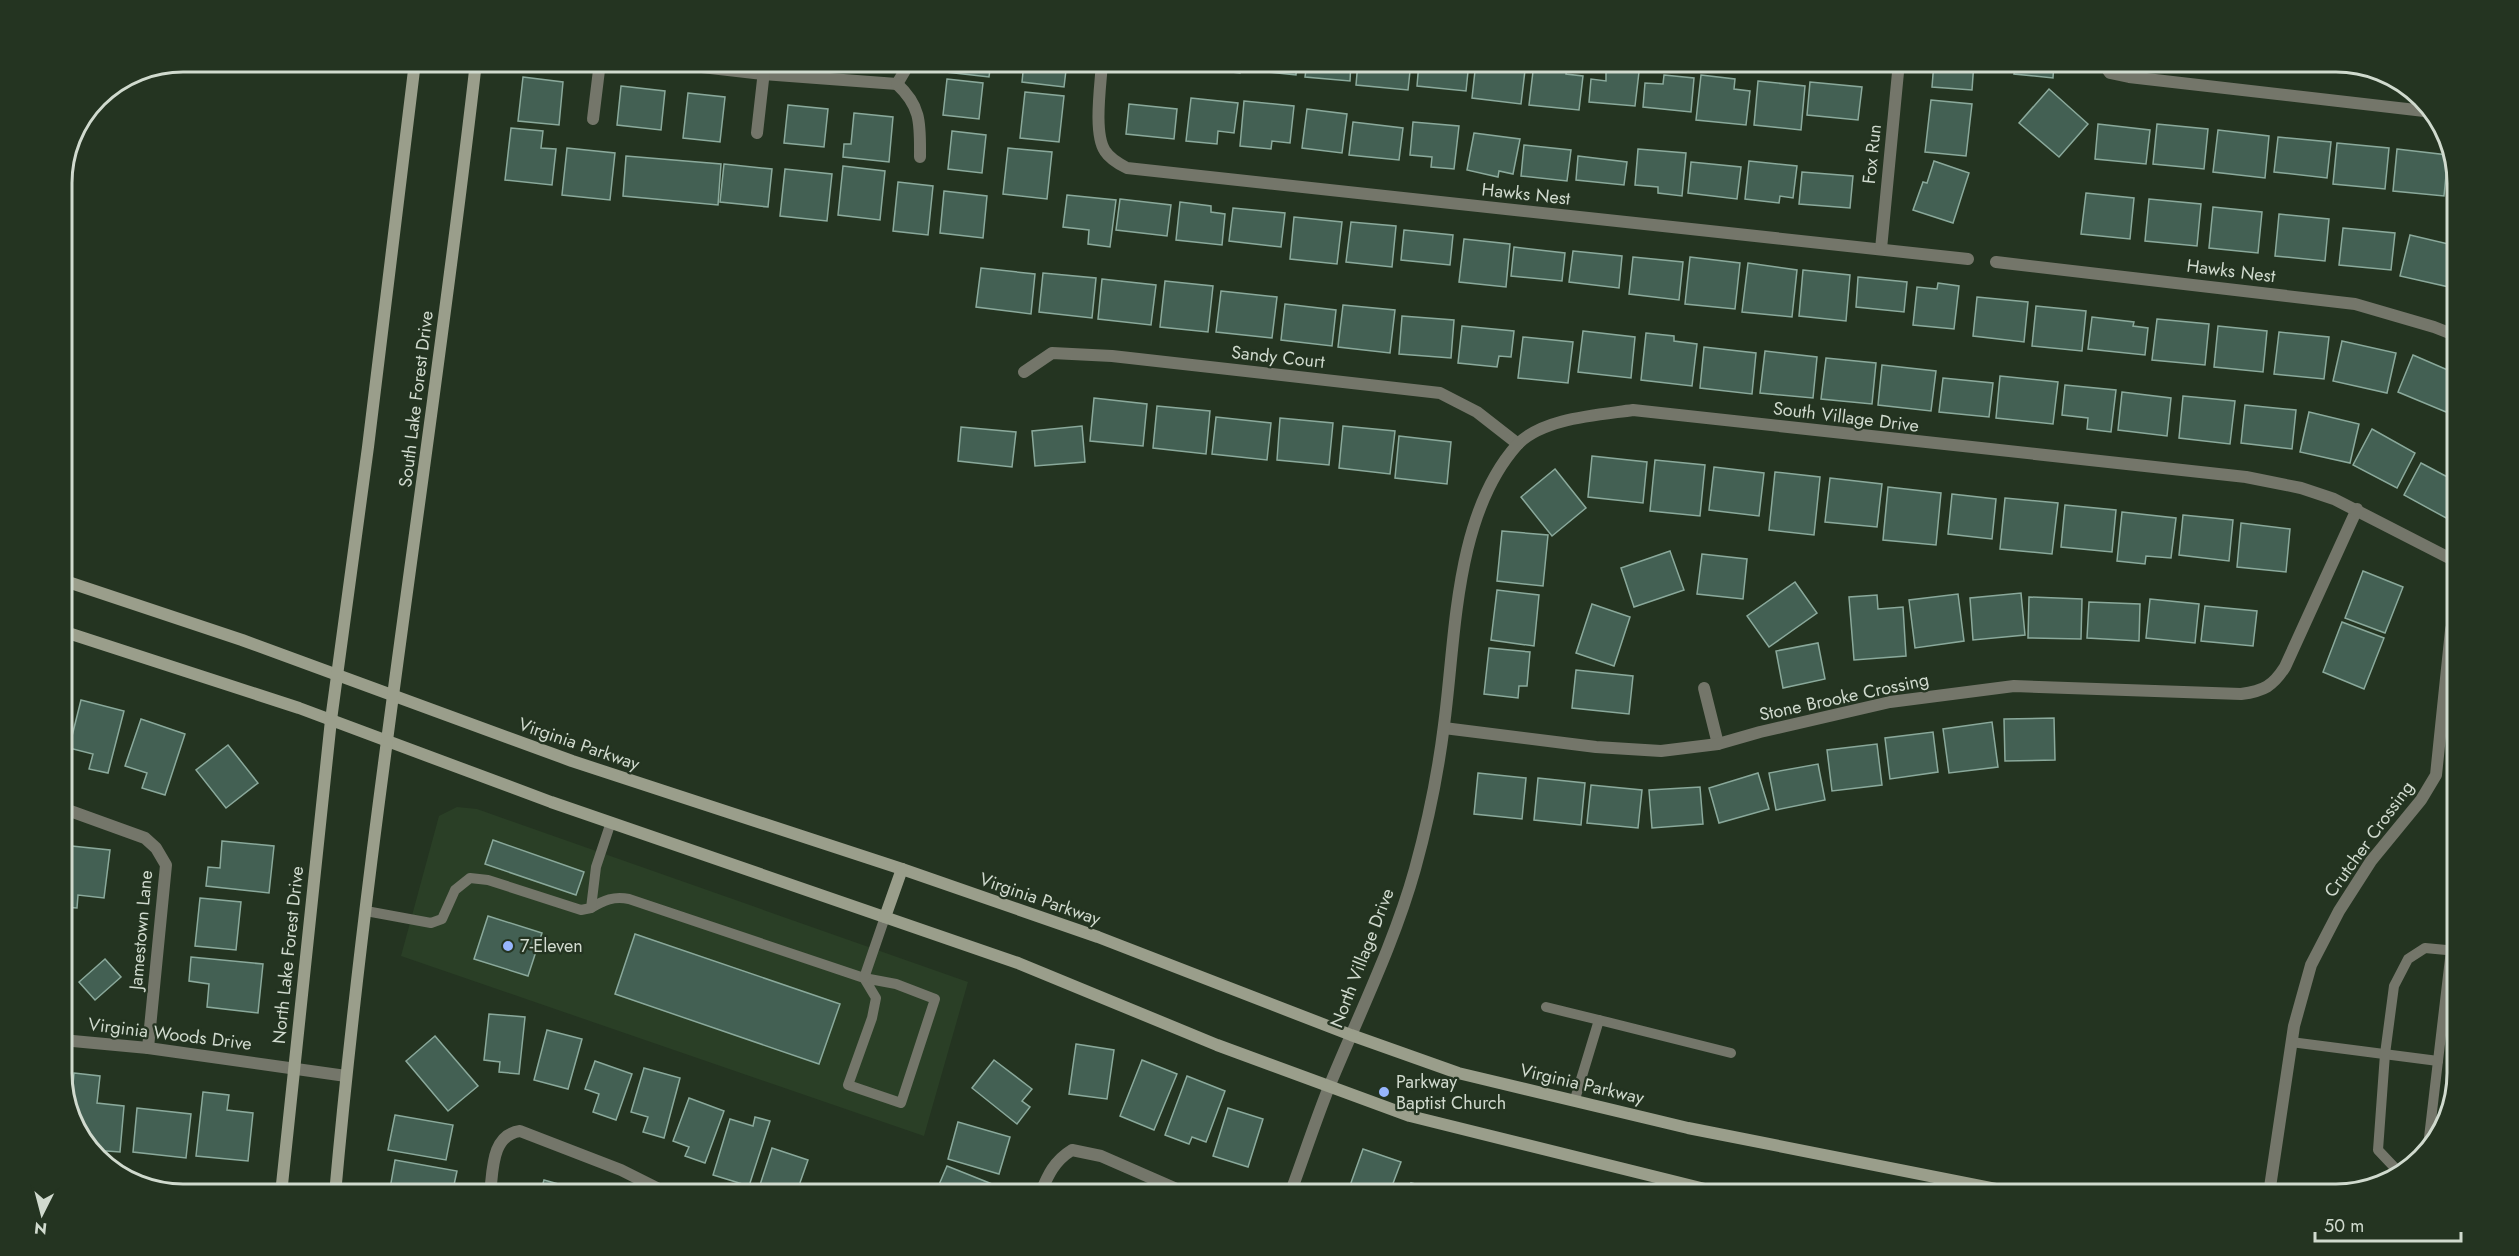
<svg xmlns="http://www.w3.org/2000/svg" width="2519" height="1256" font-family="Jost,sans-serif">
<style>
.built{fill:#2a3f26}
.building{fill:#436053;stroke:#8aa99b;stroke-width:1.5}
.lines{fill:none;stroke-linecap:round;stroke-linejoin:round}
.service{stroke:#74766a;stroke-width:10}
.minor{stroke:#74766a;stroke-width:12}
.secondary{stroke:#9a9e8b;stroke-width:12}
.poi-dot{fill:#97b6fd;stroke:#243421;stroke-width:2}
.labels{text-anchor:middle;stroke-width:4.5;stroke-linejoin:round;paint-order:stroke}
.street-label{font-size:18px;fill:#d0dace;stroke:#243421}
.poi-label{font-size:18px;fill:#d0dace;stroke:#243421;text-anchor:start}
.rim{fill:none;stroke:#d0dace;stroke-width:3}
</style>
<rect width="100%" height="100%" fill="#243421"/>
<!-- built -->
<polygon class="built" points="457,807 477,809 968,982 924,1136 401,956 439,816"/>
<!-- building -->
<g class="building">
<polygon points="947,62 991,62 989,77 946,72"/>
<polygon points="1024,62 1067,62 1064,87 1022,82"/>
<polygon points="1155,62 1182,62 1182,69 1155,66"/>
<polygon points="1194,62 1241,62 1240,73 1193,68"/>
<polygon points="1250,62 1297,62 1296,75 1249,70"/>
<polygon points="1307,62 1351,62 1350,81 1305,77"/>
<polygon points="1358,62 1411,62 1408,90 1356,85"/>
<polygon points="1419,62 1469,62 1466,91 1417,86"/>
<polygon points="1476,62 1526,62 1521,104 1472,98"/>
<polygon points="1934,62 1974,62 1972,90 1932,87"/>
<polygon points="2016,62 2054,62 2053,78 2014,74"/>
<polygon points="1534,63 1567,67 1566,74 1583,76 1579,110 1529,105"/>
<polygon points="1606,69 1639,72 1635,106 1589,102 1591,79 1606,81"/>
<polygon points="1664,75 1694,78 1691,112 1643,107 1645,83 1663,84"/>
<polygon points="1701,75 1735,79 1734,89 1750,91 1746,125 1696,120"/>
<polygon points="523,77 563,82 559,125 518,121"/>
<polygon points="947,79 983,83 979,119 943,115"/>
<polygon points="1758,81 1805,86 1801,130 1754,125"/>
<polygon points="1810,82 1862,87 1858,120 1807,115"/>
<polygon points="621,86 665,91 661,130 617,125"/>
<polygon points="2049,89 2088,124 2059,157 2019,123"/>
<polygon points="1025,92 1064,96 1059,142 1020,138"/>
<polygon points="688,93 725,97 720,142 683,138"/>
<polygon points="1191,98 1238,103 1234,133 1218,131 1217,144 1186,141"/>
<polygon points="1931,100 1972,104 1966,156 1925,152"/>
<polygon points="1244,101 1294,106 1290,143 1272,141 1271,149 1240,146"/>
<polygon points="1129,104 1177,109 1174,139 1126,134"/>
<polygon points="788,105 828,109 824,147 784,143"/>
<polygon points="1307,109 1347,114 1342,153 1302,148"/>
<polygon points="854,113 893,117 889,162 843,157 844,144 851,144"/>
<polygon points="1353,122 1403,128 1399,160 1349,155"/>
<polygon points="1413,122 1459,126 1454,169 1431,167 1432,157 1410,155"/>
<polygon points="2098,124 2150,130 2146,164 2095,159"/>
<polygon points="2157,124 2208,129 2204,169 2153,164"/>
<polygon points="511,128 543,131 541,148 556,149 552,185 505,180"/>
<polygon points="2218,130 2269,136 2265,178 2213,172"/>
<polygon points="952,131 986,135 982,173 948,169"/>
<polygon points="1474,133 1520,139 1513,174 1499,171 1498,177 1467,170"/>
<polygon points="2278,137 2331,142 2327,178 2274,172"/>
<polygon points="2337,143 2389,148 2385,189 2333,184"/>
<polygon points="1524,145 1571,150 1567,181 1521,176"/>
<polygon points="567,148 615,153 610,200 562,195"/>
<polygon points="1008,148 1052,152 1047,199 1003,194"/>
<polygon points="1638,149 1686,153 1682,196 1658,193 1658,187 1635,185"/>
<polygon points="2397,149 2448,155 2444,196 2393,191"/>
<polygon points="626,156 721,164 718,205 623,196"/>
<polygon points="1578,156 1627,162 1624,185 1576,180"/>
<polygon points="1749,161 1797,166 1793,198 1780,196 1779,203 1745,199"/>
<polygon points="1934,161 1969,173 1953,223 1913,210 1923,182 1927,183"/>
<polygon points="1691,162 1741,167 1737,199 1688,193"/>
<polygon points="724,164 772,169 768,207 720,202"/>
<polygon points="843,166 885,171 880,220 838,215"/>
<polygon points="785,169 832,174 827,221 780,216"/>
<polygon points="2455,170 2457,176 2457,198 2453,197"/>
<polygon points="1802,172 1853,176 1850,208 1799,204"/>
<polygon points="898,182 933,186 928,235 893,231"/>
<polygon points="944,191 987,196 983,238 940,233"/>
<polygon points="2086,193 2134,198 2130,239 2081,234"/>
<polygon points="1067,195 1116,200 1110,247 1088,244 1089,230 1063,227"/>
<polygon points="1120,199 1171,205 1167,236 1116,230"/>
<polygon points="2149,199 2201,204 2197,246 2145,241"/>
<polygon points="1180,202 1211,206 1211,212 1225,214 1222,245 1176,240"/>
<polygon points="2213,207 2262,212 2258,253 2209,248"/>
<polygon points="1233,208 1285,213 1281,247 1229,241"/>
<polygon points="2279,214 2329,219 2325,261 2275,256"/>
<polygon points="1294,217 1342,222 1337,264 1290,259"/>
<polygon points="1351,222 1396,226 1392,267 1346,262"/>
<polygon points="2343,228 2395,233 2391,270 2339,265"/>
<polygon points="1404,230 1453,235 1450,265 1401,260"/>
<polygon points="2410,235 2457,246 2449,287 2400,276"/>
<polygon points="1464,239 1510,244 1506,287 1459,282"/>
<polygon points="1514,247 1565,253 1562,281 1511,276"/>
<polygon points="1573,251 1622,256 1619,288 1569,282"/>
<polygon points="1633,257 1683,262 1679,300 1629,294"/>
<polygon points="1690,257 1740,263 1735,309 1685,304"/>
<polygon points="1748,263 1797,270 1792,317 1742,312"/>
<polygon points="981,268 1035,274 1031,314 976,307"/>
<polygon points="1803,270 1850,275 1846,321 1799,316"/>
<polygon points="1043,273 1096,278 1092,318 1039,312"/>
<polygon points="1858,277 1907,282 1904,312 1856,307"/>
<polygon points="1102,279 1156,285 1151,325 1098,319"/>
<polygon points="1165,281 1213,286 1208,332 1160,327"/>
<polygon points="1938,283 1959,286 1954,329 1913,325 1917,287 1937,289"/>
<polygon points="1221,291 1277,297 1272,338 1216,332"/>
<polygon points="1977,297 2028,302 2024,342 1973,336"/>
<polygon points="1285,304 1336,310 1332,346 1281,340"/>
<polygon points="1343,305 1395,310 1390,353 1338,347"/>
<polygon points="2036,306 2086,311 2082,351 2032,346"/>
<polygon points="1402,316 1454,320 1451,358 1399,354"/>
<polygon points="2092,317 2134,322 2133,326 2148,328 2145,355 2088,349"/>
<polygon points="2157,319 2209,324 2205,365 2152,360"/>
<polygon points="1462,326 1514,331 1511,357 1499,356 1497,367 1458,363"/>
<polygon points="2218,326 2267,331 2263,372 2214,367"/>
<polygon points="1583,331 1635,337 1631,378 1578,372"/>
<polygon points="2279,332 2329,337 2324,379 2274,374"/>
<polygon points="1646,333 1674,336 1674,341 1697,344 1692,386 1641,380"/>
<polygon points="1523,337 1573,342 1568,383 1518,378"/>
<polygon points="2342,341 2396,353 2387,393 2333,381"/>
<polygon points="1704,347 1756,353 1752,394 1700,388"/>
<polygon points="1765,351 1817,357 1813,398 1760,393"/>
<polygon points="2413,355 2457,374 2457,386 2446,412 2398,392"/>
<polygon points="1826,358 1876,363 1872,404 1821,399"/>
<polygon points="1882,365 1936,371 1931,411 1878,405"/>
<polygon points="2000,376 2058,382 2053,424 1996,418"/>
<polygon points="1943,378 1993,383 1989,417 1939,412"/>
<polygon points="2065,385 2116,390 2111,432 2087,429 2088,418 2062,415"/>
<polygon points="2122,392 2171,398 2167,436 2118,430"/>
<polygon points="2183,396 2235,401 2230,444 2179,438"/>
<polygon points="1094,398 1147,404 1143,446 1090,441"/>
<polygon points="2245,405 2296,410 2292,449 2241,443"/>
<polygon points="1157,406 1210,411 1206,454 1153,448"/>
<polygon points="2309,412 2359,424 2350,463 2300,452"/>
<polygon points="1216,417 1271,423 1267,460 1212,454"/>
<polygon points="1280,418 1333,423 1329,465 1277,460"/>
<polygon points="1082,426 1085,462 1035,466 1032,431"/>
<polygon points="1343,426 1395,431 1390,474 1339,468"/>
<polygon points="961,427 1016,432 1012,467 958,461"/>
<polygon points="2372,429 2415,453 2397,488 2353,465"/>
<polygon points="1399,436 1451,442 1447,484 1395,478"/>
<polygon points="1592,456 1647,462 1643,503 1588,497"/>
<polygon points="1655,460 1705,465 1700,516 1650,511"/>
<polygon points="2421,463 2457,482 2457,502 2448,519 2404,495"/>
<polygon points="1714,467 1764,473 1759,516 1709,510"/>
<polygon points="1555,469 1586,508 1552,536 1521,497"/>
<polygon points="1775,472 1820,477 1814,535 1769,530"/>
<polygon points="1830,478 1882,484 1877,527 1825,522"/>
<polygon points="1888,487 1941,493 1936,545 1883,540"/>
<polygon points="1952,494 1996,499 1992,539 1948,534"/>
<polygon points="2005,498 2058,503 2052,554 2000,549"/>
<polygon points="2065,505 2116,510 2112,552 2061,547"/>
<polygon points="2122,512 2176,518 2171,558 2146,556 2145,564 2117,561"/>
<polygon points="2183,515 2233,520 2229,561 2179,555"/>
<polygon points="2241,523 2290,529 2286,572 2237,567"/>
<polygon points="1502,531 1548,535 1543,586 1497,581"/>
<polygon points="1670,551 1684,590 1634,607 1621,568"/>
<polygon points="1702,554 1747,559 1743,599 1697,594"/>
<polygon points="2363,571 2403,587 2385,633 2345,618"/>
<polygon points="1795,582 1817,613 1769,647 1747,616"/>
<polygon points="1497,590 1539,595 1534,646 1491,640"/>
<polygon points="2021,593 2025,635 1973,640 1970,598"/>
<polygon points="1958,594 1964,641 1915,648 1909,600"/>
<polygon points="1877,595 1878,609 1903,607 1906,656 1854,660 1849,597"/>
<polygon points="2029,597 2082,599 2081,639 2028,638"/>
<polygon points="2150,599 2199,604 2195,643 2146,638"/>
<polygon points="2089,602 2140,604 2139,641 2087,638"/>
<polygon points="1592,604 1630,617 1614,666 1576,653"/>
<polygon points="2205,606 2257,611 2253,646 2201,641"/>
<polygon points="2342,622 2384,638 2364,689 2323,672"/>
<polygon points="1818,643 1825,679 1783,688 1776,651"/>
<polygon points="1489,648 1530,652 1527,686 1519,686 1518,698 1484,694"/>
<polygon points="1576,670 1633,676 1629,714 1572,708"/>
<polygon points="62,686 72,689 62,725"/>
<polygon points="81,700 124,711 108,773 89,769 93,754 69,748"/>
<polygon points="2054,718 2055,760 2005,761 2004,719"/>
<polygon points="141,719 185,734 165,795 142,788 147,773 125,766"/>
<polygon points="1992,722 1998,767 1949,773 1943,729"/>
<polygon points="1933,732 1938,772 1890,779 1885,738"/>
<polygon points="1877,744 1882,785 1832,791 1827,750"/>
<polygon points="228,745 258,783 226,808 196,770"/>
<polygon points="1818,764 1825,800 1776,810 1769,773"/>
<polygon points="1478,773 1526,778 1522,819 1474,814"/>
<polygon points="1758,773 1769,809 1719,823 1709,788"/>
<polygon points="1538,778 1585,783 1581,825 1534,820"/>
<polygon points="1591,785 1642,790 1638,828 1587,823"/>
<polygon points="1700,787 1703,824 1652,828 1649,790"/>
<polygon points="493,840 584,872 576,895 485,864"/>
<polygon points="222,841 274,846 269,893 206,886 208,867 220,868"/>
<polygon points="62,845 110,850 104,898 78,895 77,908 62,907"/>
<polygon points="200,898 241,902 236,950 195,946"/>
<polygon points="488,916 542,933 528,976 474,959"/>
<polygon points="635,934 840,1004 819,1064 615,994"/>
<polygon points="191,957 263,964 258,1013 207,1007 209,984 189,981"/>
<polygon points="105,959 121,977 95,1000 79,982"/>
<polygon points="489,1014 525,1017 519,1074 499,1072 500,1062 484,1060"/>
<polygon points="547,1030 582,1039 568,1089 534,1080"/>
<polygon points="435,1036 478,1086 448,1111 406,1061"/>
<polygon points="1076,1044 1114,1050 1107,1099 1069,1094"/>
<polygon points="994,1060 1032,1089 1022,1101 1030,1107 1017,1124 972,1088"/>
<polygon points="1142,1060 1177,1074 1154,1130 1120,1116"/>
<polygon points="595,1061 632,1074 616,1120 593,1112 599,1094 585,1089"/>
<polygon points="644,1068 680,1078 664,1138 643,1132 648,1117 631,1112"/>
<polygon points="74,1073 100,1076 97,1103 124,1106 120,1152 92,1150 82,1141 71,1107"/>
<polygon points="1187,1076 1225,1091 1206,1142 1192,1137 1189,1144 1165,1135"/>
<polygon points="203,1092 229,1095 227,1110 253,1113 248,1161 196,1156"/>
<polygon points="689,1098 724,1111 705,1163 685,1156 689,1147 673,1141"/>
<polygon points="137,1108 191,1114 186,1158 133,1152"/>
<polygon points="1228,1108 1263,1119 1248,1167 1213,1156"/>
<polygon points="395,1115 453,1125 446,1160 388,1150"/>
<polygon points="755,1117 770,1121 749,1186 713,1175 730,1119 753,1126"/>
<polygon points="958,1122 1010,1137 999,1174 948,1159"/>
<polygon points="772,1148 808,1160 796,1194 757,1194"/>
<polygon points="1363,1149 1401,1162 1389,1194 1347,1194"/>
<polygon points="395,1160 457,1171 452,1194 389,1194"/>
<polygon points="947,1166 1002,1188 999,1194 935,1194"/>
<polygon points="544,1180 584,1191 583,1194 540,1194"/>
<polygon points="1411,1183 1449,1191 1449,1194 1409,1194"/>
</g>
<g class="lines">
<!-- service -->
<g class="service">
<path d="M 591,908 C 604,900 614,896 629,899 L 864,978 L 896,984 L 935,999 L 901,1103 L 848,1085 L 872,1018 L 876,998 L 864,978"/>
<polyline points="366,911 431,923 442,919 455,890 470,878 488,880 581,910 591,908 596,867 611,822"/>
<polyline points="864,978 885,917"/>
<polyline points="1546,1007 1599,1020"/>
<polyline points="2291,1042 2438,1061"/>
<polyline points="1575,1099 1599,1020 1731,1053"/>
<polyline points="2428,1146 2451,950"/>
<polyline points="2406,1171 2395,1168 2378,1150 2385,1054 2394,986 2408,959 2425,948 2457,951"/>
</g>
<!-- minor -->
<g class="minor">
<polyline points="658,62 763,74 897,84 910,62"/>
<path d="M 1102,62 C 1101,83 1093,133 1105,151 C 1110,159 1119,164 1127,168 L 1968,259"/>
<polyline points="2102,62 2110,73 2129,77 2433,112"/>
<path d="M 897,84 C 922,107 920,125 920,157"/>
<polyline points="593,119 600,62"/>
<polyline points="757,133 765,62"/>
<polyline points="1881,249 1899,62"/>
<polyline points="1996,262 2355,304 2434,327 2457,336"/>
<polyline points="1024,372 1052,353 1112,356 1440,393 1477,412 1518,444"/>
<polyline points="1704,688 1718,744"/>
<path d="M 1444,728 L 1596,747 L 1661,751 L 1718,744 L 1760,732 L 1890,702 L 2014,686 L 2241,694 C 2264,691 2273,686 2285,667 L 2357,509"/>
<polyline points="62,808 145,838 156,848 166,865 148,1048"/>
<polyline points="62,1040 148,1048 346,1076"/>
<path d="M 490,1194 C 493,1171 491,1135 520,1131 L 621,1170 L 669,1194"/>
<path d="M 1040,1194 C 1048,1175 1054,1161 1072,1150 L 1101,1156 L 1188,1194"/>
<path d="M 1290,1194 C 1303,1159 1315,1122 1329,1087 C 1359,1014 1394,944 1415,869 C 1428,822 1438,773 1444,725 C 1456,636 1454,516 1517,445 C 1542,418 1598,415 1633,410 L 2246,477 L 2301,488 L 2334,499 L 2457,562"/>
<polyline points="2269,1194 2294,1026 2311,965 2339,911 2371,861 2421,800 2436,775 2451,630 2457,606"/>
</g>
<!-- secondary -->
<g class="secondary">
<polyline points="62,580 242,640 572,761 902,869 1098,937 1351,1035 1458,1073 1688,1128 2021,1194"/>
<polyline points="62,631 299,708 551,802 1018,963 1217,1045 1410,1116 1725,1194"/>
<polyline points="885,917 902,869"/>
<polyline points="281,1194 331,720 368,447 415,62"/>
<path d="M 335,1194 C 369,815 433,440 476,62"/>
</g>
</g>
<!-- markers -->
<g class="poi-dot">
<circle cx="508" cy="946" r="6"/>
<circle cx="1384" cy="1092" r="6"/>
</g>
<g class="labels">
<!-- street labels -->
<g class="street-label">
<text transform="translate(1872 154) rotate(-84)" y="6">Fox Run</text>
<text transform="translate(1526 194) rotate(6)" y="6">Hawks Nest</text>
<text transform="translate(2231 271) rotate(7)" y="6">Hawks Nest</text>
<text transform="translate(1278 357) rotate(6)" y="6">Sandy Court</text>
<text transform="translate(416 399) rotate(-83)" y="6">South Lake Forest Drive</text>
<text transform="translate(1846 417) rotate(7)" y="6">South Village Drive</text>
<text transform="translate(1844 697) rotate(-12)" y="6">Stone Brooke Crossing</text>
<text transform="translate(579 744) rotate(19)" y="6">Virginia Parkway</text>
<text transform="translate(2369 839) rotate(-54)" y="6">Crutcher Crossing</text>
<text transform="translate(1040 899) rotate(19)" y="6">Virginia Parkway</text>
<text transform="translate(141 930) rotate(-85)" y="6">Jamestown Lane</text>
<text transform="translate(288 955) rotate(-84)" y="6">North Lake Forest Drive</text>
<text transform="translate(1362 958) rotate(-69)" y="6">North Village Drive</text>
<text transform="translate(170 1034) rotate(7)" y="6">Virginia Woods Drive</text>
<text transform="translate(1582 1084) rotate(13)" y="6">Virginia Parkway</text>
</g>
<!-- poi labels -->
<g class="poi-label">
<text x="520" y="952">7-Eleven</text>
<text x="1396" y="1088">Parkway<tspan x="1396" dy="21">Baptist Church</tspan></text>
</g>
</g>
<!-- crop -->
<path d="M0 0H2519V1256H0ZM183 72H2336A111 111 0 0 1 2447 183V1073A111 111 0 0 1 2336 1184H183A111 111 0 0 1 72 1073V183A111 111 0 0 1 183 72Z" fill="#243421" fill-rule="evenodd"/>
<path class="rim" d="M183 72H2336A111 111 0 0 1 2447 183V1073A111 111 0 0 1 2336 1184H183A111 111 0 0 1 72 1073V183A111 111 0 0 1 183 72Z"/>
<!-- north arrow -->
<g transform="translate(42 1214) rotate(186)" stroke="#243421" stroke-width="4.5" paint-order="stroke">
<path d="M0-4.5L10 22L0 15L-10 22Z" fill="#d0dace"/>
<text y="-9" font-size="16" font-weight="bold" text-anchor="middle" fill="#d0dace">N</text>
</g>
<!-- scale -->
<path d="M2315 1232v9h146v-9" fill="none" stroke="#d0dace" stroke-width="3"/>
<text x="2324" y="1232" font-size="18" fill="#d0dace" stroke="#243421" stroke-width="4.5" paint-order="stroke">50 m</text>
</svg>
